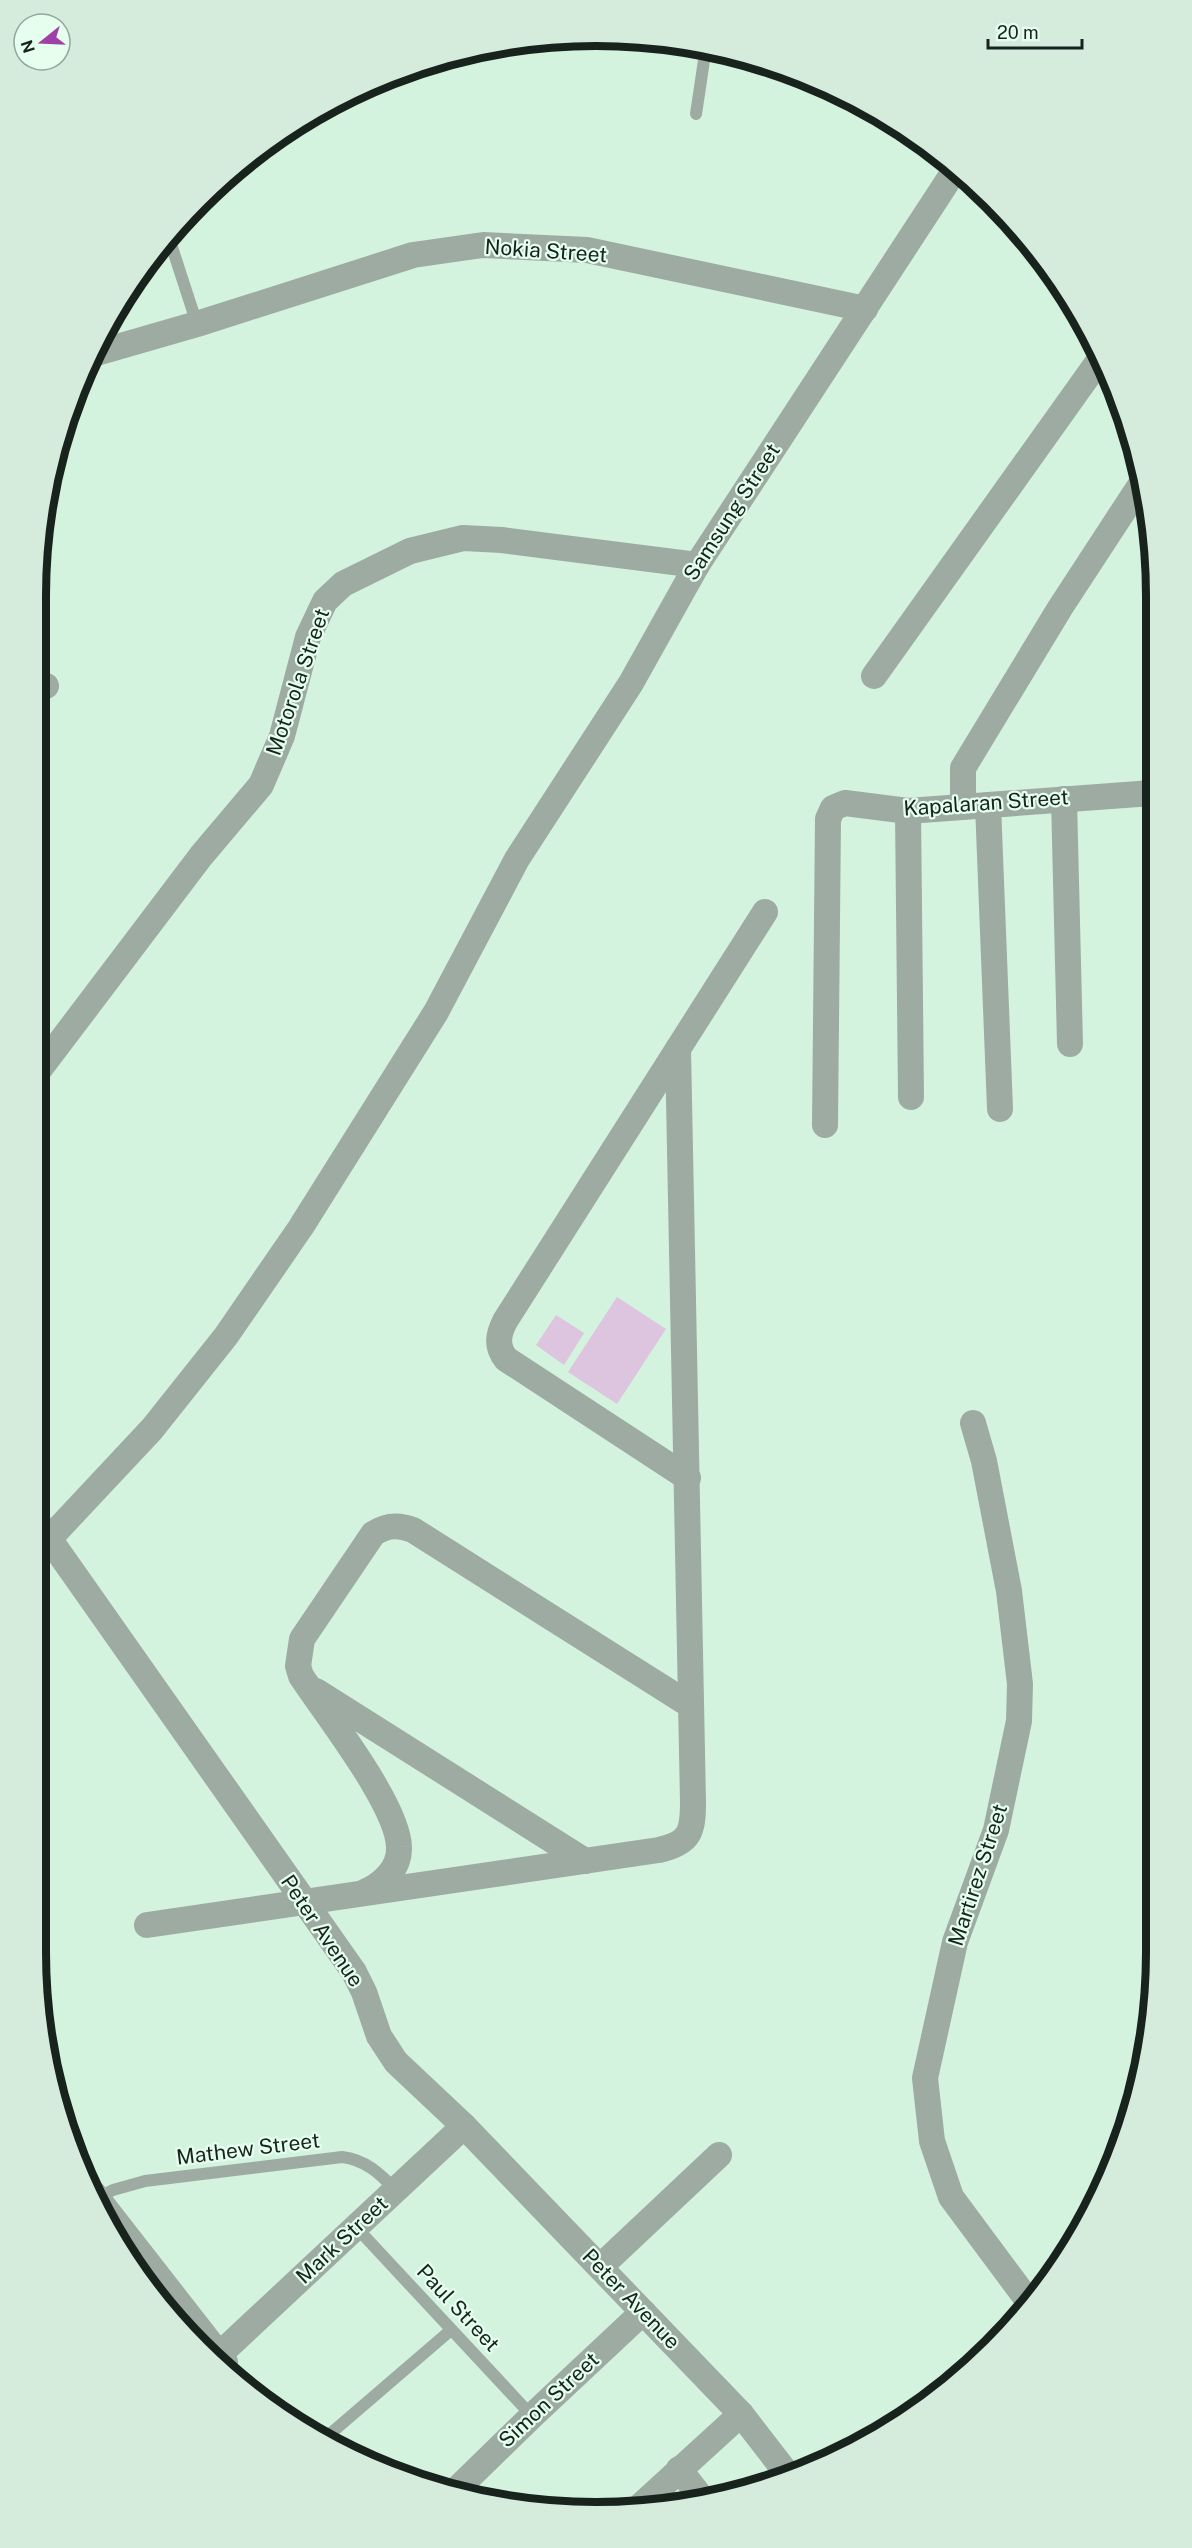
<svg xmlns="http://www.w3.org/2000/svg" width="1192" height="2548" font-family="'Public Sans',sans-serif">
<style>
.green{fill:#ddc4df}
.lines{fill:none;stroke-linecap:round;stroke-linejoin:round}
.lane{stroke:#9eaba3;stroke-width:12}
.street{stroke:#9eaba3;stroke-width:26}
.labels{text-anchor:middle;stroke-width:4.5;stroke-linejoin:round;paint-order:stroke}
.street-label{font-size:21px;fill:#17231c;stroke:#e5feee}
.rim{fill:none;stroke:#17231c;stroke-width:8}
</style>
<rect width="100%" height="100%" fill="#d3f3df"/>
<!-- green -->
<g class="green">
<polygon points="617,1297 666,1329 617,1404 568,1372"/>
<polygon points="556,1315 584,1333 564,1365 536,1345"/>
</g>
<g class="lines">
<!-- lane -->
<g class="lane">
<polyline points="696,114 706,47"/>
<polyline points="169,238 197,324"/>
<path d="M 97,2198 L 113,2190 L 145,2181 L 342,2157 C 366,2160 379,2173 396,2190"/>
<polyline points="355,2226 532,2416"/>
<polyline points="323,2440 451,2330"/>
</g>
<!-- street -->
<g class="street">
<polyline points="93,354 197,324 413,255 483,245 587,250 865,309"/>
<polyline points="874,676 1100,359"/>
<polyline points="36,690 46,686"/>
<polyline points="1064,799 1070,1044"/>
<polyline points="988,805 1000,1109"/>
<polyline points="963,807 963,768 1060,608 1141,484"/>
<polyline points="908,811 911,1097"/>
<polyline points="36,1074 201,856 261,785 282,736 308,637 325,601 343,584 410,551 463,538 502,540 697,565"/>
<polyline points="825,1125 828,819 833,808 845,803 908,811 1152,793"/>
<polyline points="973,1423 984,1461 1009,1591 1020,1684 1019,1721 996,1830 955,1942 925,2078 932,2141 951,2197 1029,2302"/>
<path d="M 688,1478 L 506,1359 C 496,1346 498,1335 505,1321 L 765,912"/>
<polyline points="36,1520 354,1972 364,1992 379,2036 396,2062 464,2126 741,2414 785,2471"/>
<polyline points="49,1539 152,1429 226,1336 301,1227 436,1012 517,859 631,683 697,565 955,170"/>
<polyline points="316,1691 585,1861"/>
<path d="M 365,1892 C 383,1884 400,1868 399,1847 C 398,1805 326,1714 301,1676 L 298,1666 L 302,1639 L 373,1534 C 386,1525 398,1524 413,1530 L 690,1705"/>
<path d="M 147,1925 L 659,1850 C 690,1843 693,1832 693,1802 L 678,1049"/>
<polyline points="94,2194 225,2362"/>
<polyline points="600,2267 719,2155"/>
<polyline points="219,2355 464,2126"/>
<polyline points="679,2469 704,2501"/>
<polyline points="456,2490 532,2416 643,2312"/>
<polyline points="638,2508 741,2414"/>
</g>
</g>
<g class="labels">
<!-- street labels -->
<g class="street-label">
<text transform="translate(546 251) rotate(4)" y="7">Nokia Street</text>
<text transform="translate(732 512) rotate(-57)" y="7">Samsung Street</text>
<text transform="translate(298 682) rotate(-71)" y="7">Motorola Street</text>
<text transform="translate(986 803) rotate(-4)" y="7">Kapalaran Street</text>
<text transform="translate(978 1875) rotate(-72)" y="7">Martirez Street</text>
<text transform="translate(322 1931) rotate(56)" y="7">Peter Avenue</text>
<text transform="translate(248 2149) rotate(-7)" y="7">Mathew Street</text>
<text transform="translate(342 2240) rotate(-43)" y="7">Mark Street</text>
<text transform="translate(631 2299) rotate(46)" y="7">Peter Avenue</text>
<text transform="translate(458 2308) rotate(47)" y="7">Paul Street</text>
<text transform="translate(549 2400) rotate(-43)" y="7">Simon Street</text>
</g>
</g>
<!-- crop -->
<path d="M0 0H1192V2548H0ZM596 46H596A550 550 0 0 1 1146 596V1952A550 550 0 0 1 596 2502H596A550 550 0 0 1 46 1952V596A550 550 0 0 1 596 46Z" fill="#d5ecdd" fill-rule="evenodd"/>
<path class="rim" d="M596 46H596A550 550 0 0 1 1146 596V1952A550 550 0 0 1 596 2502H596A550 550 0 0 1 46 1952V596A550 550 0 0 1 596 46Z"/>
<!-- north arrow -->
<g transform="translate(42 42) rotate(252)"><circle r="28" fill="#e5feee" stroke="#93a69a" stroke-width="1.5"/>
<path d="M0-4.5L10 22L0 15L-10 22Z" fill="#9f3fa8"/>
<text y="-9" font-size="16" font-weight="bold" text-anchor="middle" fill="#17231c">N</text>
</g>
<!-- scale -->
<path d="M988 39v9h94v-9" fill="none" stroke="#17231c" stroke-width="3"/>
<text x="997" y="39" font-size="18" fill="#17231c" stroke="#e5feee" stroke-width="4.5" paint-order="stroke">20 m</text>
</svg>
